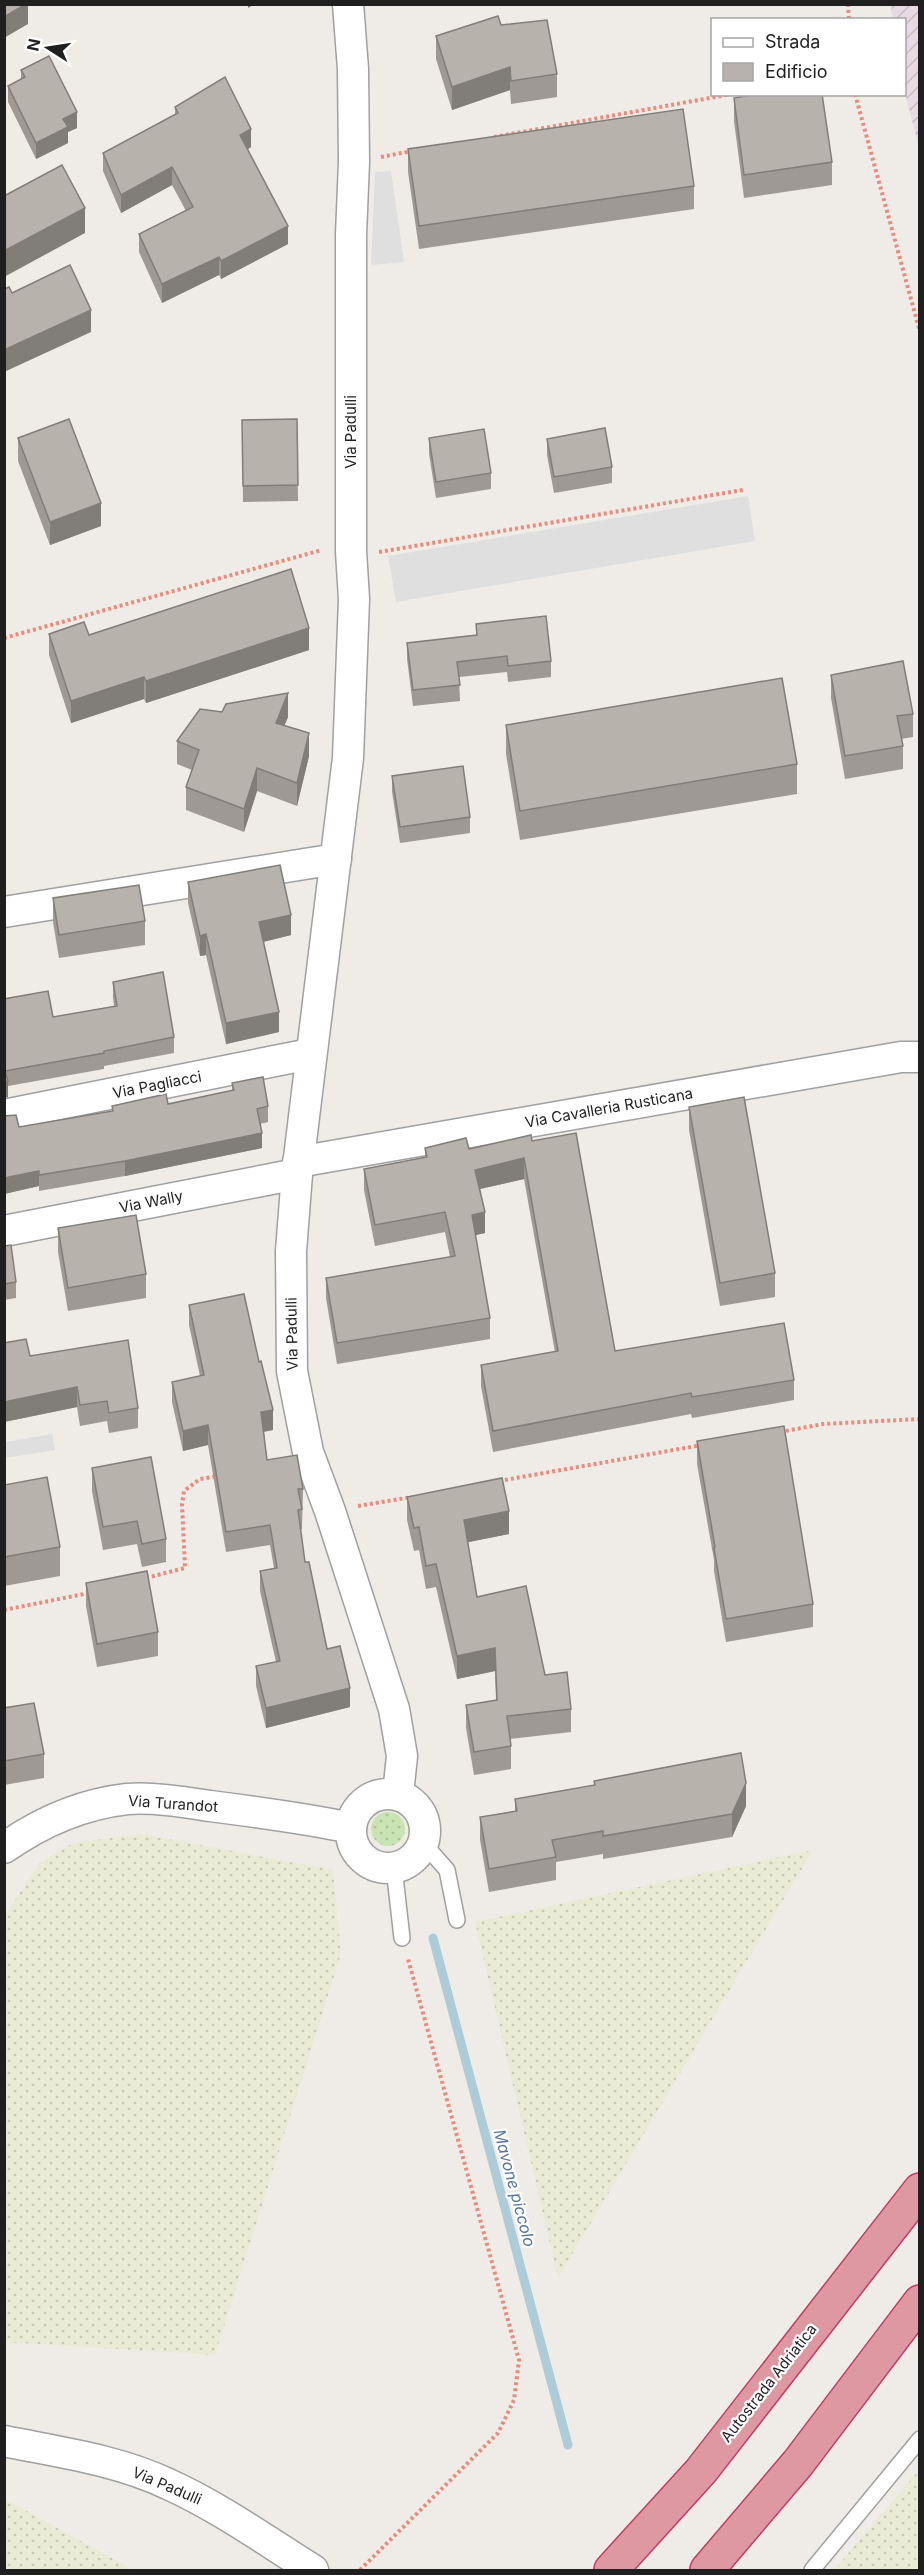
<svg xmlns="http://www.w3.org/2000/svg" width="924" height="2575" font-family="Inter,sans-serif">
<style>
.industrial{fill:url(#industrial-furrows)}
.farmland{fill:url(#farmland-dots)}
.grass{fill:url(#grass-dots)}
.parking{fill:#dfdfdf}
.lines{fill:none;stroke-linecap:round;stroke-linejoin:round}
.stream{stroke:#adccd7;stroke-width:9}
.lane-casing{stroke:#a0a0a0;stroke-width:18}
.street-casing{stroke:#a0a0a0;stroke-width:33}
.highway-casing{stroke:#c63b65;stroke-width:36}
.path{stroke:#e98c7d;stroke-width:4;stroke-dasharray:3 3;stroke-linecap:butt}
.lane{stroke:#fff;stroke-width:15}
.street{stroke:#fff;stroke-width:30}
.highway{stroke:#dd98a2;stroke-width:33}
.wall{fill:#9e9995}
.shaded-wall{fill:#817d79}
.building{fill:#b8b2ad;stroke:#817d79;stroke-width:1.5}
.labels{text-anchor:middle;stroke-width:4.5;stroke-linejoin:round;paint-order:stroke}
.street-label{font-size:15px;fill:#1f1f1f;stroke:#fff}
.water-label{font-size:16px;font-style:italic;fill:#54759d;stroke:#fff}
</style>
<defs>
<pattern id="industrial-furrows" width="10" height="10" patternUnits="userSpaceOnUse" patternTransform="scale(1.5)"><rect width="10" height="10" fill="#e7dae4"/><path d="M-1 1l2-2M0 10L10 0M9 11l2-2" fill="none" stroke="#c6bbc3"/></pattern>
<pattern id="farmland-dots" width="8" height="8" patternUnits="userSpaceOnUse" patternTransform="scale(1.5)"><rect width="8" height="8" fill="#e9ebd4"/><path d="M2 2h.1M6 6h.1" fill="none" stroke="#c7c9b6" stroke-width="1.8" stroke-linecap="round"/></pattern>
<pattern id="grass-dots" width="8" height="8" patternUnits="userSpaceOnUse" patternTransform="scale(1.5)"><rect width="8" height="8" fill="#c9e3b3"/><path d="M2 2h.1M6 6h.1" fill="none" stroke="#acc29a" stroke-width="1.8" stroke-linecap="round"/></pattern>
</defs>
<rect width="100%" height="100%" fill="#efece7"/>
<!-- industrial -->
<polygon class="industrial" points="891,5 919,5 919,148 905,93 904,20 892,19"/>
<!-- farmland -->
<g class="farmland">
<polygon points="141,1834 333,1870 341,1954 215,2355 5,2342 5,1915 40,1863 73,1843"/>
<polygon points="813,1850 558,2278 475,1922"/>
<polygon points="919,2470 919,2570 834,2570"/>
<polygon points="5,2499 133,2570 5,2570"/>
</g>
<!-- grass -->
<circle class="grass" cx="388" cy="1829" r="17"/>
<!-- parking -->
<g class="parking">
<polygon points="391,171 404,262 371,265 375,172"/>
<polygon points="748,496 755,541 396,602 388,556"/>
<polygon points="52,1434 55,1450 5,1458 5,1442"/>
</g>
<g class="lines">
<!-- stream -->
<polyline class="stream" points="433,1938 568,2445"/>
<defs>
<g id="lane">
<polyline points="424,1844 447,1870 457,1920"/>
<polyline points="394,1868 402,1938"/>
<polyline points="812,2570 920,2439"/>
</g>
<g id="street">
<polyline points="348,4 353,69 354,162 351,235 351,551 354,599 348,758 297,1174 291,1251 292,1371 308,1452 330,1511 394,1709 402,1756 398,1794"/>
<polyline points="4,912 336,859"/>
<polyline points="4,1115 310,1054"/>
<polyline points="298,1162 901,1057 920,1057"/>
<polyline points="4,1231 297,1174"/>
<circle cx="388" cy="1831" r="37"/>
<path d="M 4,1848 C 41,1822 83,1804 127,1799 C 153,1797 184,1802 210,1806 C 257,1812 304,1818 351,1828"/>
<path d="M 4,2441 C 58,2452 118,2460 168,2484 C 219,2507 265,2540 313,2570"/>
</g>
<g id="highway">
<polyline points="611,2570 701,2471 920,2190"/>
<polyline points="707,2570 798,2463 920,2302"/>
</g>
</defs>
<!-- lane casing -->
<use href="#lane" class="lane-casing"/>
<!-- street casing -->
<use href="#street" class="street-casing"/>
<!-- highway casing -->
<use href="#highway" class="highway-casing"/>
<!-- path -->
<g class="path">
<polyline points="848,4 849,20"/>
<polyline points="855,94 920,332"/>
<polyline points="494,137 732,94"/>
<polyline points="381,157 412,151"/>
<polyline points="379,552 743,490"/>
<polyline points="4,638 322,550"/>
<polyline points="780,1432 823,1424 920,1419"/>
<polyline points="499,1481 702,1445"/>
<polyline points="358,1506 412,1497"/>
<polyline points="146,1578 185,1568 182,1504 184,1491 200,1479 219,1476"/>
<polyline points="4,1610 89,1593"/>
<polyline points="360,2570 498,2433 514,2400 519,2360 408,1959"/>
</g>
<!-- lane -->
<use href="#lane" class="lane"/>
<!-- street -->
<use href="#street" class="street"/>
<!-- highway -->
<use href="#highway" class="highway"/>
</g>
<!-- wall -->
<g class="wall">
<polygon points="501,25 557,74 557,97 511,104 510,90 452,110 436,59 436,36"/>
<polygon points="21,70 77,128 68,132 68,143 36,159 8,102 8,86 21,79"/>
<polygon points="734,98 832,162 832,185 744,198 734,121"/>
<polygon points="175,107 251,147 248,149 288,244 221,279 219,275 162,303 139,252 139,234 186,211 172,185 121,213 103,171 103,153 175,114"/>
<polygon points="408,149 694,186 694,209 419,249 408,172"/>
<polygon points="297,419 298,501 243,502 242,420"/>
<polygon points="18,438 101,526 50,545 18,461"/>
<polygon points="429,438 491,473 491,489 436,498 429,454"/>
<polygon points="547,439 612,467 612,483 554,493 547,455"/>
<polygon points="476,624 551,661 551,677 508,682 507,672 459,677 460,701 413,706 407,659 407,643 476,635"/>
<polygon points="49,634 89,635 309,650 146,703 144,699 71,723 49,655"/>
<polygon points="831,675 913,714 913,737 901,739 903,746 903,769 845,779 831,698"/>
<polygon points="222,712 288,717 284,726 309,756 297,806 257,791 244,832 186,810 186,787 192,770 177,764 177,741"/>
<polygon points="506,725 797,764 797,794 520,840 506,754"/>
<polygon points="392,776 470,817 470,833 400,843 392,792"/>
<polygon points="188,882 291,935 263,942 279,1032 226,1044 206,955 200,956 188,903"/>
<polygon points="53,898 145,921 145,945 59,958 53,922"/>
<polygon points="113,982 174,1037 174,1053 104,1066 104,1069 8,1086 8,1097 4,1098 4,999 53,1017 114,1006 113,997"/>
<polygon points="232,1083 268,1106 268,1122 260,1124 262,1148 125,1176 39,1191 39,1186 4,1194 4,1116 19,1127 112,1112 112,1106 168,1104 232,1091"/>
<polygon points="689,1107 775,1273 775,1297 720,1306 689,1130"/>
<polygon points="532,1141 615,1351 794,1380 794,1400 692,1418 691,1414 493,1452 481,1386 481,1365 555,1352 524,1179 480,1189 485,1233 475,1235 490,1318 490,1339 337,1364 326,1298 326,1278 450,1257 445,1232 375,1246 364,1190 364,1169 425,1157 425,1148 469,1149"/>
<polygon points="58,1228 146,1274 146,1298 68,1311 58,1252"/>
<polygon points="4,1246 16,1282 16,1298 4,1300"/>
<polygon points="189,1305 273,1430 264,1432 267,1460 303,1489 302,1529 300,1529 305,1562 327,1649 350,1707 266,1728 256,1686 256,1666 276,1662 260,1591 260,1571 274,1568 270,1545 226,1552 208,1445 183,1451 172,1402 172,1382 200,1376 189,1325"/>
<polygon points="4,1343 138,1408 138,1428 109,1433 107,1421 80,1426 77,1407 4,1422"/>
<polygon points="697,1441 813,1604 813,1627 726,1642 714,1571 714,1560 697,1464"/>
<polygon points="92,1468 166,1539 166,1562 142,1567 137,1544 103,1550 92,1491"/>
<polygon points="4,1485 60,1547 60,1576 4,1586"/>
<polygon points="407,1497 509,1534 468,1542 477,1597 545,1675 571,1709 571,1732 510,1739 511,1746 511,1769 474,1775 466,1728 466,1705 496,1700 495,1671 457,1679 436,1587 426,1589 419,1550 414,1551 407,1520"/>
<polygon points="86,1583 158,1632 158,1656 97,1667 86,1606"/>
<polygon points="4,1708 44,1754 44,1778 4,1785"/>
<polygon points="594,1781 746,1806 732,1837 603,1859 603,1854 556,1862 556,1880 489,1892 480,1840 480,1817 515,1811 515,1799 594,1785"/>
</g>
<!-- shaded-wall -->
<g class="shaded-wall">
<polygon points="26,4 28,4 28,24 4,38 4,17"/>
<polygon points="248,4 255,4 248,8"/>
<polygon points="510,67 510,90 452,110 452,87"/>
<polygon points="77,112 77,128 68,132 68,143 36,159 36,143 63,119"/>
<polygon points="251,129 251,147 240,154 240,135"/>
<polygon points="172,167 172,185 121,213 121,195"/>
<polygon points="85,208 85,233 4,277 4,251"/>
<polygon points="288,226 288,244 221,279 221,261"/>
<polygon points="219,257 219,275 162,303 162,284"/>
<polygon points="91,310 91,332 4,372 4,350"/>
<polygon points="101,503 101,526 50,545 50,522"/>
<polygon points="309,628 309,650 146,703 146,681"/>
<polygon points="144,677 144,699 71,723 71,701"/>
<polygon points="288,693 288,717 276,746 276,723"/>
<polygon points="309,733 309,756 297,806 297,783"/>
<polygon points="257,768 257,791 244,832 244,809"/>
<polygon points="291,915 291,935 259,943 259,922"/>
<polygon points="206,934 206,955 200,956 200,936"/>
<polygon points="279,1012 279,1032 226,1044 226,1023"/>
<polygon points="8,1081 8,1097 4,1098 4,1082"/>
<polygon points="262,1133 262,1148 125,1176 125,1161"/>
<polygon points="524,1158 524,1179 475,1190 475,1170"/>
<polygon points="39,1171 39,1186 4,1194 4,1178"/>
<polygon points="485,1212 485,1233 472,1236 472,1215"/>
<polygon points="77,1387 77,1407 4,1422 4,1402"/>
<polygon points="273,1410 273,1430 261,1432 261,1412"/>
<polygon points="208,1425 208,1445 183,1451 183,1431"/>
<polygon points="509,1511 509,1534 464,1543 464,1520"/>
<polygon points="495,1648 495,1671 457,1679 457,1656"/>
<polygon points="350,1688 350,1707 266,1728 266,1708"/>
<polygon points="746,1783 746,1806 732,1837 732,1814"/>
</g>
<!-- building -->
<g class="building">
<polygon points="4,4 26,4 4,17"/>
<polygon points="498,16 501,25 547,20 557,74 511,81 510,67 452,87 436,36"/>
<polygon points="49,56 77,112 63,119 68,127 36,143 8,86 25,77 21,70"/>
<polygon points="225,77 251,129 240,135 288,226 221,261 219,257 162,284 139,234 193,207 172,167 121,195 103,153 178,113 175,107"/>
<polygon points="756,94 822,94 832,162 744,175 734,98"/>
<polygon points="683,109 694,186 419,226 408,149"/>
<polygon points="62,165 85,208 4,251 4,196"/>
<polygon points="70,265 91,310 4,350 4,289 9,287 12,293"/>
<polygon points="69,419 101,503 50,522 18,438"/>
<polygon points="297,419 298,485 243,486 242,420"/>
<polygon points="605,428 612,467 554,477 547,439"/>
<polygon points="484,429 491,473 436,482 429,438"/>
<polygon points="291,569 309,628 146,681 144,677 71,701 49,634 84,622 89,635"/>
<polygon points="546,616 551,661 508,666 507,656 457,662 460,685 413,690 407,643 477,635 476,624"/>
<polygon points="903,661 913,714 897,716 903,746 845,756 831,675"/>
<polygon points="782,678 797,764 520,811 506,725"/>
<polygon points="288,693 276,723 309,733 297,783 257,768 244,809 186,787 199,750 177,741 200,709 222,712 226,704"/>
<polygon points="463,766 470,817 400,827 392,776"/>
<polygon points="280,865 291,915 259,922 279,1012 226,1023 206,934 200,936 188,882"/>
<polygon points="139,885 145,921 59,935 53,898"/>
<polygon points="163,972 174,1037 104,1051 104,1053 5,1071 8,1081 4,1082 4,999 48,991 53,1017 117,1006 113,982"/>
<polygon points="263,1077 268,1106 257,1109 262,1133 125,1161 39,1175 39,1171 4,1178 4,1116 16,1115 19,1127 113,1111 112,1106 166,1094 168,1104 234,1090 232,1083"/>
<polygon points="744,1097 775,1273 720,1283 689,1107"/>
<polygon points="576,1133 615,1351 784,1323 794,1380 692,1397 691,1393 493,1431 481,1365 558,1351 524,1158 475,1170 485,1212 472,1215 490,1318 337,1343 326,1278 455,1256 445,1212 375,1225 364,1169 427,1157 425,1148 466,1138 469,1149 531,1135 532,1141"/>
<polygon points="136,1215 146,1274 68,1288 58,1228"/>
<polygon points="11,1245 16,1282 4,1284 4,1246"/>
<polygon points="244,1294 259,1362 261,1361 273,1410 261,1412 267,1460 297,1455 303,1489 298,1489 302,1509 298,1510 305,1562 309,1562 327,1649 340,1646 350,1688 266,1708 256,1666 280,1661 260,1571 277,1568 270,1525 226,1532 208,1425 183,1431 172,1382 204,1375 189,1305"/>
<polygon points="26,1339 30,1356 128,1340 138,1408 109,1413 107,1401 80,1405 77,1387 4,1402 4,1343"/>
<polygon points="784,1426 813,1604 726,1619 714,1548 715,1547 697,1441"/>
<polygon points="151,1457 166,1539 142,1544 137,1521 103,1527 92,1468"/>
<polygon points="47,1477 60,1547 4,1557 4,1485"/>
<polygon points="502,1478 509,1511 464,1520 477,1597 526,1586 545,1675 567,1672 571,1709 507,1716 511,1746 474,1752 466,1705 497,1700 495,1648 457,1656 436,1564 426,1566 419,1527 414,1528 407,1497"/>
<polygon points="147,1571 158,1632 97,1644 86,1583"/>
<polygon points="34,1703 44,1754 4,1761 4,1708"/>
<polygon points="741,1753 746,1783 732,1814 603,1836 603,1831 552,1840 556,1857 489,1869 480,1817 517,1811 515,1799 595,1785 594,1781"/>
</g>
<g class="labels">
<!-- street labels -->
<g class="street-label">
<text transform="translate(351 432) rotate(-90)" y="5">Via Padulli</text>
<text transform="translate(157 1085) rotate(-11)" y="5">Via Pagliacci</text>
<text transform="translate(609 1108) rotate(-10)" y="5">Via Cavalleria Rusticana</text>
<text transform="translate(151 1202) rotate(-11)" y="5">Via Wally</text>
<text transform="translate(292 1334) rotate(-91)" y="5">Via Padulli</text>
<text transform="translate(173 1804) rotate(4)" y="5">Via Turandot</text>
<text transform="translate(769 2383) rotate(-52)" y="5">Autostrada Adriatica</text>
<text transform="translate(167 2486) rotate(23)" y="5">Via Padulli</text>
</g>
<!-- water labels -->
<g class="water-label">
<text transform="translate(515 2188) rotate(75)" y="6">Mavone piccolo</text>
</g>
</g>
<!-- border -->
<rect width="924" height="2575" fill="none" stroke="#1f1f1f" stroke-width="12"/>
<!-- legend -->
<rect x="711" y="18" width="195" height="78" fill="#ffffff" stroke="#a5a5a5" stroke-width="1.5"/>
<rect x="723" y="38" width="30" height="9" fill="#ffffff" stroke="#a5a5a5" stroke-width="1.5"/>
<text x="765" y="48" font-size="18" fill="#1f1f1f">Strada</text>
<rect x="723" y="63" width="30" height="18" fill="#b8b2ad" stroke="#a5a5a5" stroke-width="1.5"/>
<text x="765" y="78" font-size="18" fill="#1f1f1f">Edificio</text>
<!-- north arrow -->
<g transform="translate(48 48) rotate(282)" stroke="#ffffff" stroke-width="4.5" paint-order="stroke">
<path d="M0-4.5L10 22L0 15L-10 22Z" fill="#1f1f1f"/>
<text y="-9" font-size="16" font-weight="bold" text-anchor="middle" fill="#1f1f1f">N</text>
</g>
</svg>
